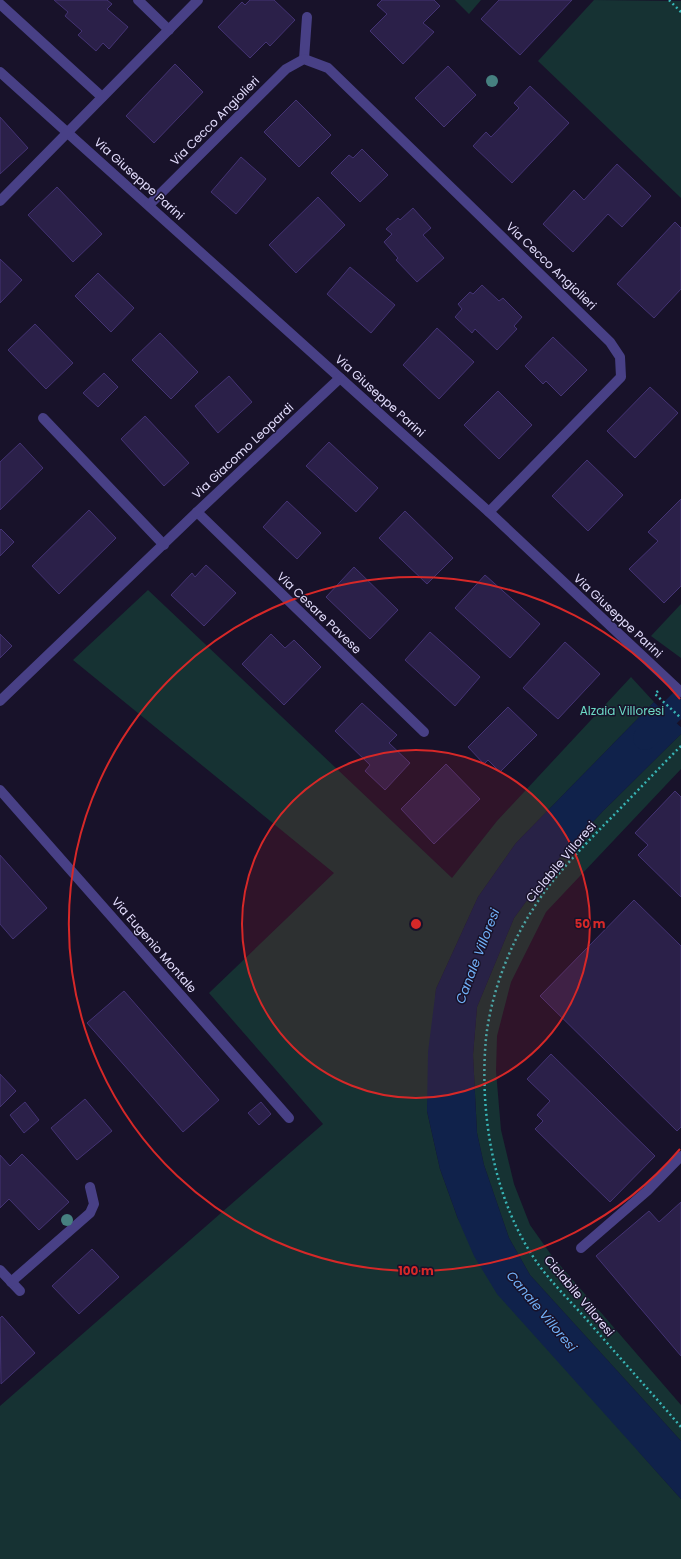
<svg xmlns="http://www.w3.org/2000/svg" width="681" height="1559" font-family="Poppins,sans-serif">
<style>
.green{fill:#163233}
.water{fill:#10224b}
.pier{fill:#18122a}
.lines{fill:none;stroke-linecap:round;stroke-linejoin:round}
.canal{stroke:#10224b;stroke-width:24}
.building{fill:#2b2049;stroke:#443374}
.path{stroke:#38b5b6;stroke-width:2.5;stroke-dasharray:2 3;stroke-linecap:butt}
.minor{stroke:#484086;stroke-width:10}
.tree{fill:#468080}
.ring{fill:none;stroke:#d62828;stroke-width:2}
.labels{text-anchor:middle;stroke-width:3;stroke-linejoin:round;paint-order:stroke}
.street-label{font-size:12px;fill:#e3ddfd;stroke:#18122a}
.park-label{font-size:12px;fill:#6cdac6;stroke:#18122a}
.water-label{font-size:13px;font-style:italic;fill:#71b0f7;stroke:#18122a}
.centre{fill:#d62828;stroke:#18122a;stroke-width:2}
.ring-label{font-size:12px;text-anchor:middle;font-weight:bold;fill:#d62828;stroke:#18122a;stroke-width:3;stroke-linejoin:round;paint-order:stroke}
</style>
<rect width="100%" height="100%" fill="#18122a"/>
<!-- green -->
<g class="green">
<polygon points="455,0 481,0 469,14"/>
<polygon points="594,0 681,1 681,198 538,61"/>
<polygon points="148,590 452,878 497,821 631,677 654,702 516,843 478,897 436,989 427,1111 440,1169 458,1219 640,1453 681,1499 681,1559 0,1559 0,1406 323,1124 209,993 334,873 73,660"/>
<polygon points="681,604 681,658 651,636"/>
<polygon points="681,734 681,769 546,912 511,982 497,1036 496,1071 501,1130 514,1184 530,1225 552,1256 681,1405 681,1441 530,1275 509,1238 484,1165 477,1133 473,1055 477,1007 514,918 552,866 603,811"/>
</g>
<!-- water -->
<polygon class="water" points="654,702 681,727 681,734 603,811 552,866 514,918 477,1007 473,1055 477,1133 484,1165 509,1238 530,1275 681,1441 681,1499 497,1294 474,1256 458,1219 440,1169 427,1111 428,1052 436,989 478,897 516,843"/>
<!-- pier -->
<polygon class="pier" points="655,700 681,724 681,727 654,702"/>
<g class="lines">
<!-- canal -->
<polyline class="canal" points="645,738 681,702"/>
</g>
<!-- building -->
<g class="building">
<polygon points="54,0 107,0 112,4 107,9 128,27 109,49 103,43 96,51 78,35 82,31 65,16 68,12"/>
<polygon points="250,0 274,0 295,20 270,46 266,42 250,58 218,27 242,2 245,5"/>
<polygon points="382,0 434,0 440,6 423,23 434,32 403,64 370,31 387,14 377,5"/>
<polygon points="499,0 572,0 520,55 481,19"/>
<polygon points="175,64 203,92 154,143 126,116"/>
<polygon points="448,66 476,95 444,127 415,98"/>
<polygon points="530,86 569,123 512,183 473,146 486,132 491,137 519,108 514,103"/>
<polygon points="296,100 331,135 299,167 264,132"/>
<polygon points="0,117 28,148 0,174"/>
<polygon points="362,149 388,175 360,202 331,173 349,155 353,158"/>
<polygon points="241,157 266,179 236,214 211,192"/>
<polygon points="617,164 651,196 622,227 608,214 573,252 543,224 574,190 584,200"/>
<polygon points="57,187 102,234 73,262 28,215"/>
<polygon points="318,197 345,225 296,273 269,245"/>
<polygon points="413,208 431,228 423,235 444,258 417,282 396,260 398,258 384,242 392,234 386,229 398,218 400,220"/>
<polygon points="675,222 681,228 681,289 654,318 617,284"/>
<polygon points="0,259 22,280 0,303"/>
<polygon points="350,267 395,305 371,333 327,294"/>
<polygon points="98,273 134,308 111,332 75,296"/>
<polygon points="482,285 499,301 503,298 522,317 514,326 517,329 497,350 475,329 472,333 455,317 462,309 458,304 470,292 473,294"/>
<polygon points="35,324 73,363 46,389 8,350"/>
<polygon points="437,328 474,362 439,399 403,365"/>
<polygon points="160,333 198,372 171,399 132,360"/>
<polygon points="553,337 587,370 561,396 546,381 543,384 525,366"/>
<polygon points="104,373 118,387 98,407 83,393"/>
<polygon points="229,376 252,402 218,433 195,406"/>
<polygon points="650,387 678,413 635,458 607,431"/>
<polygon points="498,391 532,425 499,459 464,425"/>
<polygon points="145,416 189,463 164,486 121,439"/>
<polygon points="329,442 378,488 356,512 306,466"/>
<polygon points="20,443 43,468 0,510 0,462"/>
<polygon points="587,460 623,495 588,531 552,496"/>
<polygon points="681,499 681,586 664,603 629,569 658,541 648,532"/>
<polygon points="287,501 321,533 297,559 263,527"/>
<polygon points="89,510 116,538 59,594 32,566"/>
<polygon points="405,511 453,558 427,584 379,538"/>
<polygon points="1,529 14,542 0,556 0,530"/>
<polygon points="206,565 236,593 204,626 171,595 192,573 195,577"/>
<polygon points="354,567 398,610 370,639 326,597"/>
<polygon points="485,575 540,624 510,658 455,608"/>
<polygon points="430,632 480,677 455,706 405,660"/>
<polygon points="0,634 12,646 0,658"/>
<polygon points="271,634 285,648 294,640 321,667 284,705 242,664"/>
<polygon points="565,642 600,674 558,719 523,688"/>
<polygon points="362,703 397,735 389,743 410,763 385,790 365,771 370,765 335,731"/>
<polygon points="508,707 537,735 500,772 488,760 484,764 468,747"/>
<polygon points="446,764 480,799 434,844 401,809"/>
<polygon points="675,791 681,797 681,897 638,855 648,845 635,833"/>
<polygon points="0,855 47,908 13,939 0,924"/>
<polygon points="634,900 681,946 681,1127 677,1131 540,996"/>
<polygon points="124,991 219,1100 183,1132 87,1023"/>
<polygon points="551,1054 655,1156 610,1202 535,1129 543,1121 537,1115 550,1101 527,1079"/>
<polygon points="0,1074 16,1091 0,1107"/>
<polygon points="85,1099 112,1131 77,1160 51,1128"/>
<polygon points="25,1102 39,1120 24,1133 10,1115"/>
<polygon points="261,1102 271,1114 259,1125 248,1113"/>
<polygon points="22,1154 69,1202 39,1230 9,1199 0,1208 0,1155 10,1166"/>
<polygon points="681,1202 681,1356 596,1256 649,1211 659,1222"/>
<polygon points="92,1249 119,1277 79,1314 52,1286"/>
<polygon points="2,1316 35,1353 1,1384 0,1318"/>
</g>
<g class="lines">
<!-- path -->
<g class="path">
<polyline points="669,0 681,12"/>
<polyline points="658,691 655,694 681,718"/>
<path d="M 681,746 C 655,772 630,799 604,825 C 579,851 552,878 533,909 C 509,946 491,994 486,1038 C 479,1115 494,1205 541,1268 C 555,1286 572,1303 587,1320 C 618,1356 650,1391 681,1427"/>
</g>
<!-- minor -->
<g class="minor">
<polyline points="138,0 169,30"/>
<polyline points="0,4 102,97"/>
<polyline points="304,59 307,17"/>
<polyline points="0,72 489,512 681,692"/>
<polyline points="0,201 198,0"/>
<polyline points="149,205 286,69 304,59 328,68 610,342 620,357 621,377 489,512"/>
<polyline points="43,418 164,545"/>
<polyline points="197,512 424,732"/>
<polyline points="0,701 197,512 340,378"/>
<polyline points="0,790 289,1118"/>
<polyline points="581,1248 647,1191 681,1156"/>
<polyline points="0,1270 20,1291"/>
<polyline points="11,1282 90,1213 94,1204 90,1187"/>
</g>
</g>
<!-- trees -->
<g class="tree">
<circle cx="492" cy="81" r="6"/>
<circle cx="67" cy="1220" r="6"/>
</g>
<!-- distance rings -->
<circle cx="416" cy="924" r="174" fill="#d62828" fill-opacity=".12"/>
<g class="ring">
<circle cx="416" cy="924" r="174"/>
<path d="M680 1149A347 347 0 1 1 680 699"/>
</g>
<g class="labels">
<!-- street labels -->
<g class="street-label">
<text transform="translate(215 121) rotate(-45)" y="4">Via Cecco Angiolieri</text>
<text transform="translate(139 179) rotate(42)" y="4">Via Giuseppe Parini</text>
<text transform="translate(551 266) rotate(44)" y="4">Via Cecco Angiolieri</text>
<text transform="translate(380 396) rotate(42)" y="4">Via Giuseppe Parini</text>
<text transform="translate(243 451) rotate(-43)" y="4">Via Giacomo Leopardi</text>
<text transform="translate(319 613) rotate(44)" y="4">Via Cesare Pavese</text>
<text transform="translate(618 616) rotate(43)" y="4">Via Giuseppe Parini</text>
<text transform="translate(561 862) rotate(-50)" y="4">Ciclabile Villoresi</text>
<text transform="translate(154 945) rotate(49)" y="4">Via Eugenio Montale</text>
<text transform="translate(579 1296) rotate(50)" y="4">Ciclabile Villoresi</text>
</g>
<!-- park labels -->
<g class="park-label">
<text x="622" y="715">Alzaia Villoresi</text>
</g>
<!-- water labels -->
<g class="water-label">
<text transform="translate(477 956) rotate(-69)" y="5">Canale Villoresi</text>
<text transform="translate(542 1311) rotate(50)" y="5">Canale Villoresi</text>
</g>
</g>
<circle cx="416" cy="924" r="6" class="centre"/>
<g class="ring-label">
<text x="590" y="928">50 m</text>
<text x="416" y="1275">100 m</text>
</g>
</svg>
